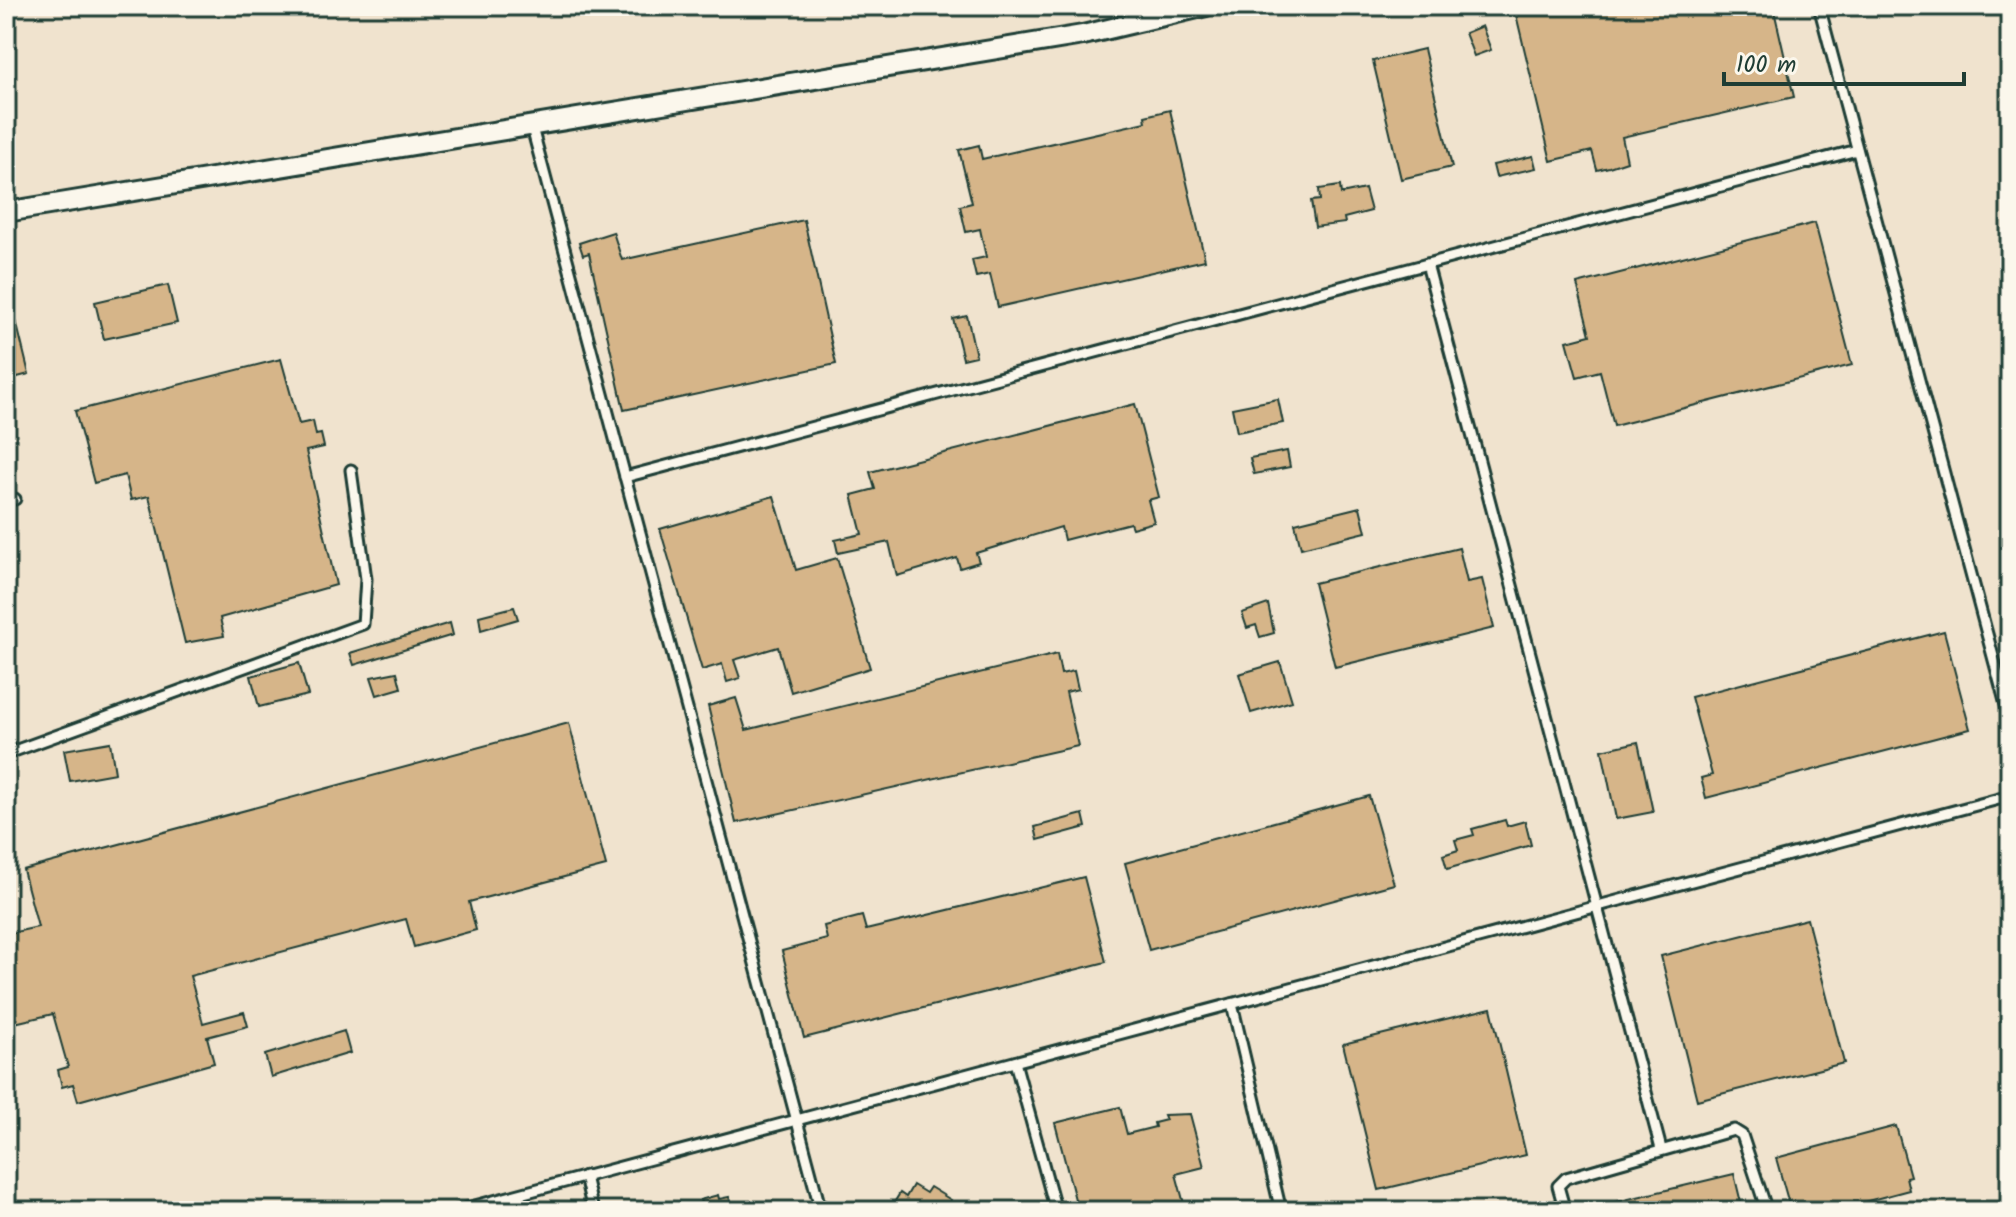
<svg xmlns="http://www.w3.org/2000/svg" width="2016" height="1217" font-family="Kalam,sans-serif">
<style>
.building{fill:#d6b589;stroke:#1f3d34;stroke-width:2}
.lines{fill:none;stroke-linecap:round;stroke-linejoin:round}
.service-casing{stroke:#1f3d34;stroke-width:15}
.minor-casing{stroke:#1f3d34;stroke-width:24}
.service{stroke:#fbf7ec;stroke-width:9}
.minor{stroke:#fbf7ec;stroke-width:18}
</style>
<rect width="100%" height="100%" fill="#f0e3ce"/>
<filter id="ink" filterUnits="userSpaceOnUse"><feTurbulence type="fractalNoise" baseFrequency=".0125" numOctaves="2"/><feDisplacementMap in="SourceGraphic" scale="16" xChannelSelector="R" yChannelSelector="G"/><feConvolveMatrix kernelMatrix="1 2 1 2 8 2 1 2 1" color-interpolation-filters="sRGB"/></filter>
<g filter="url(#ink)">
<!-- building -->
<g class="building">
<polygon points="1514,6 1773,6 1794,97 1622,137 1627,161 1609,167 1597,170 1592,151 1551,161"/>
<polygon points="1482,26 1491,50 1474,56 1465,33"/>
<polygon points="1424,49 1452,167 1401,179 1373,61"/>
<polygon points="1170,110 1205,260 998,307 990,274 976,277 972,260 986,257 980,229 966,232 960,206 972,203 959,150 979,145 982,159 1146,122 1145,116"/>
<polygon points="1533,156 1536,168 1496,177 1493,165"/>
<polygon points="1340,186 1341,194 1365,189 1371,211 1344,218 1345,223 1315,227 1311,201 1320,200 1319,189"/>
<polygon points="804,220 836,364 624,410 589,253 583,255 579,243 613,232 622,260"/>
<polygon points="1815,223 1852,365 1614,426 1600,371 1577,377 1567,341 1590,335 1577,284"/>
<polygon points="168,285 177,323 104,339 95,302"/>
<polygon points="12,304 29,374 6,380 6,305"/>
<polygon points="967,316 976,356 963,359 953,319"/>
<polygon points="281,359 299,424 313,421 316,435 321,434 324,447 306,451 336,585 220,618 224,636 185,643 149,496 131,500 125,475 94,483 75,411"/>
<polygon points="1278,399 1283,423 1237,432 1232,408"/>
<polygon points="1135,404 1159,497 1148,500 1154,522 1132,528 1130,523 1064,540 1061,527 976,553 979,562 960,568 957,558 897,576 889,542 838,553 835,540 862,534 852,495 875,489 870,472"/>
<polygon points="1287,451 1290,467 1254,474 1250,458"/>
<polygon points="774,496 796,570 837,558 870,668 791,692 778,647 734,660 740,678 727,682 722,664 702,670 660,529"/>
<polygon points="1360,507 1366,532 1301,548 1295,523"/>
<polygon points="1459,548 1467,582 1482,579 1494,628 1335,667 1314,583"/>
<polygon points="1268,604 1274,633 1260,637 1256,625 1247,628 1242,613"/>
<polygon points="514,607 518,619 481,630 479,616"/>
<polygon points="450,623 453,635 354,665 350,653"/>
<polygon points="1944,631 1970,729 1706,798 1701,778 1712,775 1691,697"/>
<polygon points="1057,654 1061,674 1074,671 1078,689 1066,692 1078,746 736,823 708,706 736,698 746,730"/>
<polygon points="1280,662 1292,701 1251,713 1239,674"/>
<polygon points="299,663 308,695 259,707 251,676"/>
<polygon points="397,672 401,688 377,695 371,677"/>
<polygon points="569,723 606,866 469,902 476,930 414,947 406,919 190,976 203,1023 244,1012 248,1026 207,1037 214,1063 78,1101 73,1084 62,1087 58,1070 68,1067 53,1014 6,1025 6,934 38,927 23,870"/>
<polygon points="110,742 115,773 70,781 64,750"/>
<polygon points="1638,742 1653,812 1616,819 1602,750"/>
<polygon points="1369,796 1394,884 1149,950 1125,863"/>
<polygon points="1083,814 1086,827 1038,840 1035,827"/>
<polygon points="1505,820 1507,826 1525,821 1531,845 1447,869 1443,855 1458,850 1455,840 1474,835 1472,829"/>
<polygon points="1084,877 1106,962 804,1038 782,951 827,939 824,926 862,916 866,930"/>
<polygon points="1807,919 1844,1063 1697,1100 1661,956"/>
<polygon points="1491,1008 1526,1155 1379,1190 1343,1044"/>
<polygon points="344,1031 350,1053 271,1077 265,1055"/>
<polygon points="1120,1107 1127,1134 1155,1127 1154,1123 1166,1120 1164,1115 1190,1114 1204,1167 1176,1174 1186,1211 1078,1211 1055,1123"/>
<polygon points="1896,1126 1910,1176 1906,1177 1909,1190 1830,1211 1791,1211 1776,1158"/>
<polygon points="1734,1174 1743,1211 1599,1211 1599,1206"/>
<polygon points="913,1185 926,1193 930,1187 951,1200 944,1211 889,1211 900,1193 906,1197"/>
<polygon points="718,1195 719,1199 729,1197 733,1211 692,1211 691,1206 701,1203 700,1200"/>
</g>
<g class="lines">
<defs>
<g id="service">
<polyline points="1819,6 2010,720"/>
<polyline points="531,124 821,1211"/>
<polyline points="1427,264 1661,1149"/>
<polyline points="625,477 1857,150"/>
<polyline points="6,501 15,499"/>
<polyline points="6,754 363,624 366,579 351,470"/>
<polyline points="1232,1004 1281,1211"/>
<polyline points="1015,1062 1056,1211"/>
<polyline points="585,1176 593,1211"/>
<polyline points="456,1211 2010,796"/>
<polyline points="1565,1211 1558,1186 1566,1178 1734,1130 1742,1135 1767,1211"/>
</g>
<polyline id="minor" points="6,212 1083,35 1206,6"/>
</defs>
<!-- service casing -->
<use href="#service" class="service-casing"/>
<!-- minor casing -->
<use href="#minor" class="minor-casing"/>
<!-- service -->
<use href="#service" class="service"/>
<!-- minor -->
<use href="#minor" class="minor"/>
</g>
</g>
<!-- margin -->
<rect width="2016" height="1217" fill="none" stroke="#fbf7ec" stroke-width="32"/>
<rect x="16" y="16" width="1984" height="1185" fill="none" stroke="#1f3d34" stroke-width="3" filter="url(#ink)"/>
<!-- scale -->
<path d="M1724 72v12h240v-12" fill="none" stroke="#1f3d34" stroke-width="4"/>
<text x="1736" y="72" font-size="24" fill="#1f3d34" stroke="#fbf7ec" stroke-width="6" paint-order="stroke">100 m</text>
</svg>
